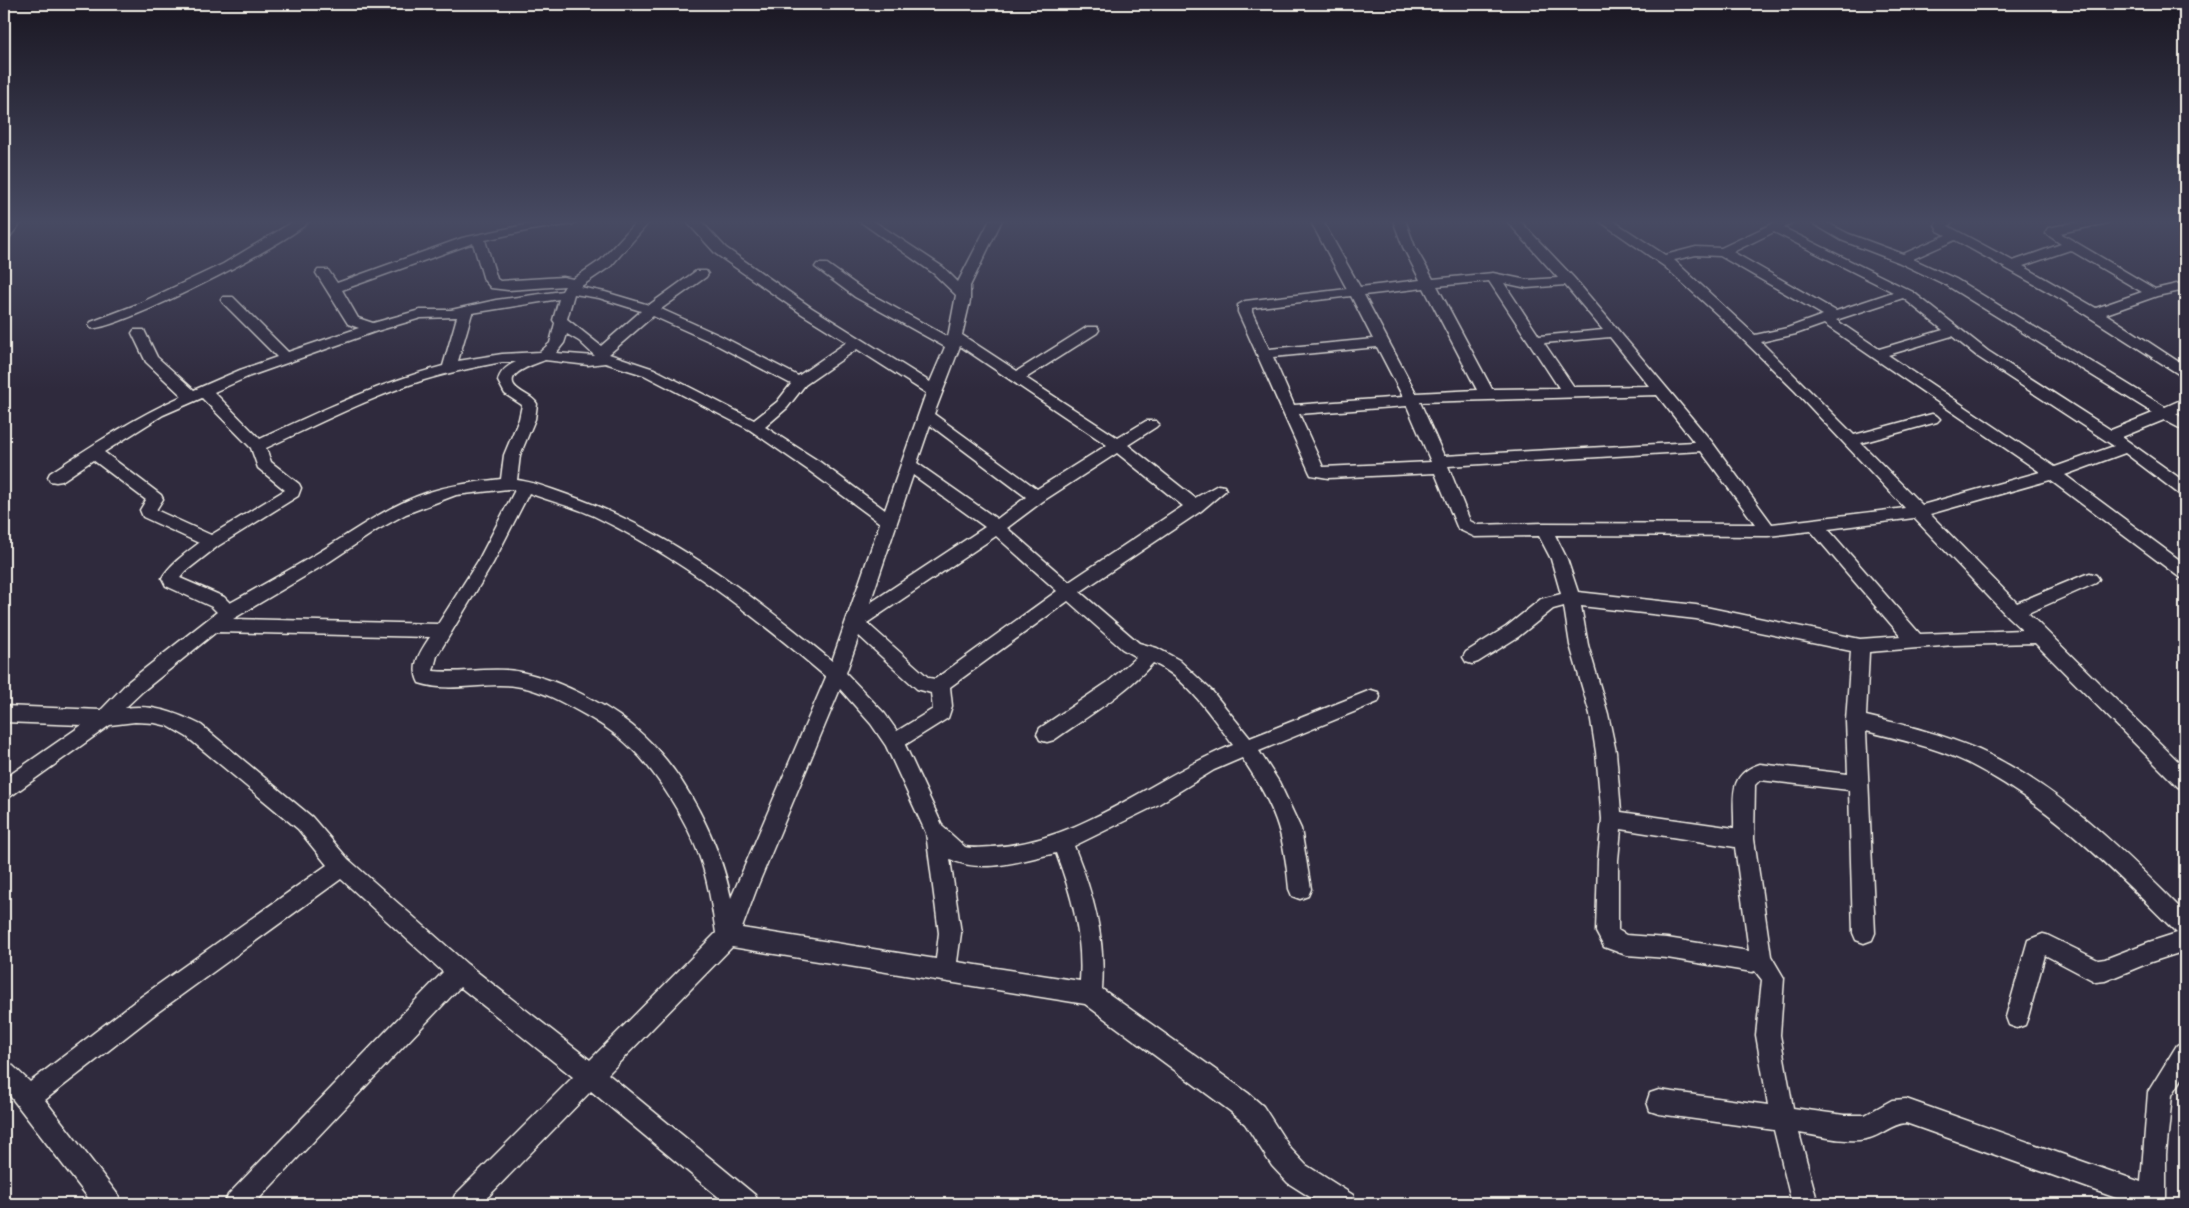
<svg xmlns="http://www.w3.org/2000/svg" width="2189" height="1208" font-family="'Architects Daughter',sans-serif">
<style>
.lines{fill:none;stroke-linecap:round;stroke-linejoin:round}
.minor-casing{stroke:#f4f1e8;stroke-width:3}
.minor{fill:#2f2a3d;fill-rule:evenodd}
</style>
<rect width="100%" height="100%" fill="#2f2a3d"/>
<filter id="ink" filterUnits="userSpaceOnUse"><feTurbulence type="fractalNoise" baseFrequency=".02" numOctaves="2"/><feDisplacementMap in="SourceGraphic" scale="10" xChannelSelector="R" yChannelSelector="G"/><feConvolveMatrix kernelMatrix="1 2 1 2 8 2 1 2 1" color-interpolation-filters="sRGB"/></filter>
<g filter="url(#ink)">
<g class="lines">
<defs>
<g id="minor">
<polygon points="11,220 23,220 8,239 4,240 4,228"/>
<path d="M 296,220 L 310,220 C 294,241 113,333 91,328 L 89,325 L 91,322 L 138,304 L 223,264 Z"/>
<path d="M 548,220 L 579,220 L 573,224 L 531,230 L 485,240 L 497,279 L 500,281 L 563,277 L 573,279 L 601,260 L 638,220 L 651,220 L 611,266 L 580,287 L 605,292 L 649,305 L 696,271 L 706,271 L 708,274 L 706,277 L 661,309 L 721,336 L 798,376 L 847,342 L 802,314 L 716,254 L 685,220 L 700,220 L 726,248 L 812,308 L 930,382 L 945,347 L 855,297 L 815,267 L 817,264 L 827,264 L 865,291 L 948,337 L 956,295 L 933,273 L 858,220 L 872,220 L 943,267 L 958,282 L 990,220 L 1002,220 L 970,286 L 970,301 L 962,335 L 1017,371 L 1087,327 L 1097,327 L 1099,330 L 1097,333 L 1026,378 L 1118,438 L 1146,421 L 1156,421 L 1159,424 L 1156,427 L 1128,445 L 1195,498 L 1218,485 L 1224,486 L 1226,490 L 1201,511 L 1080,592 L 1139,643 L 1157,648 L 1179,660 L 1212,691 L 1250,738 L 1371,690 L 1378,692 L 1380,697 L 1378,702 L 1259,751 L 1279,782 L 1301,829 L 1311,889 L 1308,896 L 1300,899 L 1292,896 L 1289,889 C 1284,832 1275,806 1242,758 L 1214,770 L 1157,805 L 1074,846 C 1093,893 1106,938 1102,989 L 1248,1093 L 1263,1106 L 1290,1148 L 1306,1165 L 1353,1195 L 1357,1204 L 1321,1204 L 1288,1183 L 1272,1166 L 1245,1124 L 1230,1111 L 1085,1004 L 732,947 L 608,1074 L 755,1195 L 759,1204 L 727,1204 L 591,1091 L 481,1204 L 451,1204 L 455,1195 L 573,1077 L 460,987 L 254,1204 L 224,1204 L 228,1195 L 443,972 L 341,879 L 158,1012 L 45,1100 L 118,1195 L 122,1204 L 93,1204 L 4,1088 L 4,1061 L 12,1065 L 30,1082 L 142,996 L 327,865 L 298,829 L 187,737 L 168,726 L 155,723 L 135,722 L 110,725 L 11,796 L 4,798 L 4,779 L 82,725 L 4,722 L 4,706 L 101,710 L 129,681 L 217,612 L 212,607 L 166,586 L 162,578 C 171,563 186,553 199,543 L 143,517 L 140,510 L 146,500 L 93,460 L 62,481 L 56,482 L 50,481 L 48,477 L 50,473 C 93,445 135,417 182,396 L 146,362 L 132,333 L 134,330 L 144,330 L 157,357 L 194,390 L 240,370 L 277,357 L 223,303 L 221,300 L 223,297 L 233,297 L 288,352 L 359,328 L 348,324 L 316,273 L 318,270 L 328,270 L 337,283 L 462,238 ZM 473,243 L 484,280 L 491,288 L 508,290 L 565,286 L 562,291 L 496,300 L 451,310 L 420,310 L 373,323 L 358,318 L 342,290 ZM 574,294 L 599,298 L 641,311 L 601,346 L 567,319 ZM 559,299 L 553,320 L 555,323 L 550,343 L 540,352 L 502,354 L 458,361 L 472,313 ZM 653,316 L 711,342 L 791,384 L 777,402 L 754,420 L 654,369 L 609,354 ZM 457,317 L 443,366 C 379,383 320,411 260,439 L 214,392 L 250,376 L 377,331 L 421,318 ZM 567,334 L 579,341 L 595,356 L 556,353 L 564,343 ZM 960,346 L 1107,445 L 1037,489 L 934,414 ZM 857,349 L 926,393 L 885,510 L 820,462 L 765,427 L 787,408 L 805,385 ZM 545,360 L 588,365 L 605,363 L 644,375 L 750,430 L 808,470 L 880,523 L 832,661 C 753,595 666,529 568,495 C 551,489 534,482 517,480 L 520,455 L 535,419 L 537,404 C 533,397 525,395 519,390 C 498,375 535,364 545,360 ZM 502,362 L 516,362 C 507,366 500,371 498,381 L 505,394 L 522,405 L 519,419 L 504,455 L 501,479 C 475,482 450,485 426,493 C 385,507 353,532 316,554 C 288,571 259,587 230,603 L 224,597 L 180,578 L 186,571 L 218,546 L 298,496 L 301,488 L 299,484 L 271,462 L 266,448 C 318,424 370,397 424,380 C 450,372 476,367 502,362 ZM 202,398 L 251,448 L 258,468 L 285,490 L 211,535 L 156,510 L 163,499 L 161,495 L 104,452 L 163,415 ZM 930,425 L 1026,497 L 997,519 L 917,463 ZM 1117,453 L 1183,506 L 1069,582 L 1007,528 L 1043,501 ZM 913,475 L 985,527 L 870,603 ZM 508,489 L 515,490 L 478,561 L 438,624 L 233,619 L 329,562 L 377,530 L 406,514 L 456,495 ZM 529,493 C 550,501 574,507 594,516 C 679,557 755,616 826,677 L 731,898 C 720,843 686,775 644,736 C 615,708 561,680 521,672 C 492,666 462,674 433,671 L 437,656 L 493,563 ZM 996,536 L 1057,591 L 935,679 L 929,678 L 867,623 ZM 1068,601 L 1122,649 L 1136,657 L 1108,682 L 1040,728 L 1037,734 L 1040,740 L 1047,742 L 1054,740 C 1088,716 1125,694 1153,663 C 1185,676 1213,718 1233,745 C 1153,777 1082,842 992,847 C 984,847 973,849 965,847 L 943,827 L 905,745 L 948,718 L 952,706 L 950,687 ZM 216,632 L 430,637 C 420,652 410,666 419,683 C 452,694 488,680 521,687 C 542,691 562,702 580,712 C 598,722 616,733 630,747 C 657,772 686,820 699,855 C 708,880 712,907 716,933 L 590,1060 L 467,964 L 348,859 L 312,817 L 201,725 C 176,713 153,704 125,708 L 143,691 ZM 859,636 L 917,689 L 931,693 L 933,709 L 897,731 L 885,714 L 846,673 ZM 840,689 L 871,724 L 886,746 L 926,833 L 939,933 L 936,959 L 742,928 L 758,885 ZM 1056,853 C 1072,895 1083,936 1080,981 L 957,962 L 961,933 L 950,859 C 983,875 1022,860 1056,853 Z"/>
<path d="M 1310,220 L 1322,220 L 1360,287 L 1420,280 L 1403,247 L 1393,220 L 1405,220 L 1415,247 L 1433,279 L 1493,273 L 1527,280 L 1558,278 L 1506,220 L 1519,220 L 1574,278 L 1650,368 L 1712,442 L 1772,524 L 1905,508 L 1795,391 L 1719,316 L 1664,266 L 1598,220 L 1612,220 L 1665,255 L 1696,247 L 1721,248 L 1780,220 L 1796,220 L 1784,228 L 1913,292 L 1988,351 L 2111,430 L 2153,413 L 1946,285 L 1898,262 L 1841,240 L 1807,220 L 1822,220 L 1849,234 L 1903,254 L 1946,235 L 1938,231 L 1935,225 L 1940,220 L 1954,220 L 1948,226 L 2013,261 L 2061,244 L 2045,233 L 2048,228 L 2087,220 L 2110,220 L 2108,223 L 2060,233 L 2155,289 L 2181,283 L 2185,284 L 2185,290 L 2157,296 L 2106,314 L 2185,366 L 2185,376 L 2180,375 L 2061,299 L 1955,240 L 1913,259 L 1956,279 L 2165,407 L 2185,398 L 2185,409 L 2176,414 L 2185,419 L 2185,431 L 2164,420 L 2122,437 L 2185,482 L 2185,495 L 2179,494 L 2125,453 L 2065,475 L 2185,564 L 2185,579 L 2179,577 L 2050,480 L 1930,514 L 2017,603 L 2084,575 L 2090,573 L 2096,575 L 2099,579 L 2096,583 L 2028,613 L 2185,768 L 2185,789 L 2178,787 L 2035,643 L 1954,645 L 1869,652 L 1866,716 C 1905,725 1942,734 1979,750 C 2059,786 2124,852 2185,913 L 2185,951 L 2151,962 L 2105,981 L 2096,982 L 2045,955 L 2028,1017 L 2025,1025 L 2017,1028 L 2009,1025 L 2006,1017 L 2028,940 L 2043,934 L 2047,935 L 2098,960 L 2105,959 L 2149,942 L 2177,933 C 2113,870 2049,804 1968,763 C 1935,747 1901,740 1866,731 L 1875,933 L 1872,940 L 1864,943 L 1856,940 L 1853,933 L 1849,790 L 1760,780 L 1755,785 L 1754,839 L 1771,956 L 1784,978 L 1780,1035 L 1793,1108 L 1844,1115 L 1865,1115 L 1892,1100 L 1906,1099 L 2141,1182 L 2148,1092 L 2177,1045 L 2185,1041 L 2185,1074 L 2172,1095 L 2166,1154 L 2166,1204 L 2133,1204 L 1906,1123 C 1891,1124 1881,1136 1866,1139 C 1845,1143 1820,1136 1799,1133 L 1818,1204 L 1792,1204 L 1774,1130 L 1659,1114 L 1650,1111 L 1647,1102 L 1650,1093 L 1659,1090 L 1768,1105 L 1756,1035 L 1762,980 L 1755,971 L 1752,972 L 1667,958 L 1626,955 L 1604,947 L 1596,932 L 1598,860 L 1602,819 L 1596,752 L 1590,714 L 1570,645 L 1564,606 L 1553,609 L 1518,637 L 1478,662 L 1472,664 L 1466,662 L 1463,657 L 1466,652 L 1506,627 L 1541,599 L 1561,594 L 1551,559 L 1539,536 L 1475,537 L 1458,529 L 1435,473 L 1328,478 L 1311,475 L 1309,471 L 1238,312 L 1238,305 L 1245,301 L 1347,289 ZM 1774,232 L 1893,292 L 1836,311 L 1733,252 ZM 2070,250 L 2142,292 L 2096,308 L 2023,266 ZM 1696,255 L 1720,256 L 1823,315 L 1787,328 L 1755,335 L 1674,260 ZM 1489,281 L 1559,388 L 1492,389 L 1437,286 ZM 1504,283 L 1527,288 L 1565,285 L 1603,330 L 1539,336 ZM 1424,288 L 1477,390 L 1416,393 L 1364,295 ZM 1351,296 L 1373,339 L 1269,349 L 1252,312 L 1252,308 ZM 1903,298 L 1943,330 L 1879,349 L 1836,320 ZM 1824,324 L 2040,472 L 1922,505 L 1861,443 L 1937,422 L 1940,419 L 1937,416 L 1932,414 L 1854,435 L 1761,342 L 1796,334 ZM 1952,336 L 1978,357 L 2114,446 L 2055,467 L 1888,355 ZM 1610,337 L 1649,386 L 1574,387 L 1544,343 ZM 1377,347 L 1403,397 L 1294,405 L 1273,357 ZM 1657,395 L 1694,442 L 1444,456 L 1420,402 ZM 1407,406 L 1431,462 L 1323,467 L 1299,414 ZM 1701,451 L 1755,524 L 1544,523 L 1478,525 L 1470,521 L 1448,466 ZM 1914,518 L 2008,617 L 2022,630 L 1920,634 L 1828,529 ZM 1811,531 L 1901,636 L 1860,639 L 1696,605 L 1578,592 L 1567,559 L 1555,535 L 1768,536 ZM 1581,606 L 1696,619 L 1851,651 L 1846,721 L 1848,774 L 1760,764 C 1726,775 1735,799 1734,828 L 1621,812 L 1616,752 L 1608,714 L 1588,645 ZM 1621,829 L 1735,847 L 1749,951 L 1667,938 L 1626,935 L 1618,930 L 1618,860 Z"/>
</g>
</defs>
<!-- minor casing -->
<use href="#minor" class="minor-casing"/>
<!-- minor -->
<use href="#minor" class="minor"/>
</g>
</g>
<!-- sky -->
<linearGradient id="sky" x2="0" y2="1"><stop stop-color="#1a1722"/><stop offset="0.57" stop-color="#474a62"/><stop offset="1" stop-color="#474a62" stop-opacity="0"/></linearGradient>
<rect width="2189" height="389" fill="url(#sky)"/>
<!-- margin -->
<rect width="2189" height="1208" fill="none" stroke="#2f2a3d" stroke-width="20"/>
<rect x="10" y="10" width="2169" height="1188" fill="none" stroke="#f4f1e8" stroke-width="2" filter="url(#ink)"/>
</svg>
